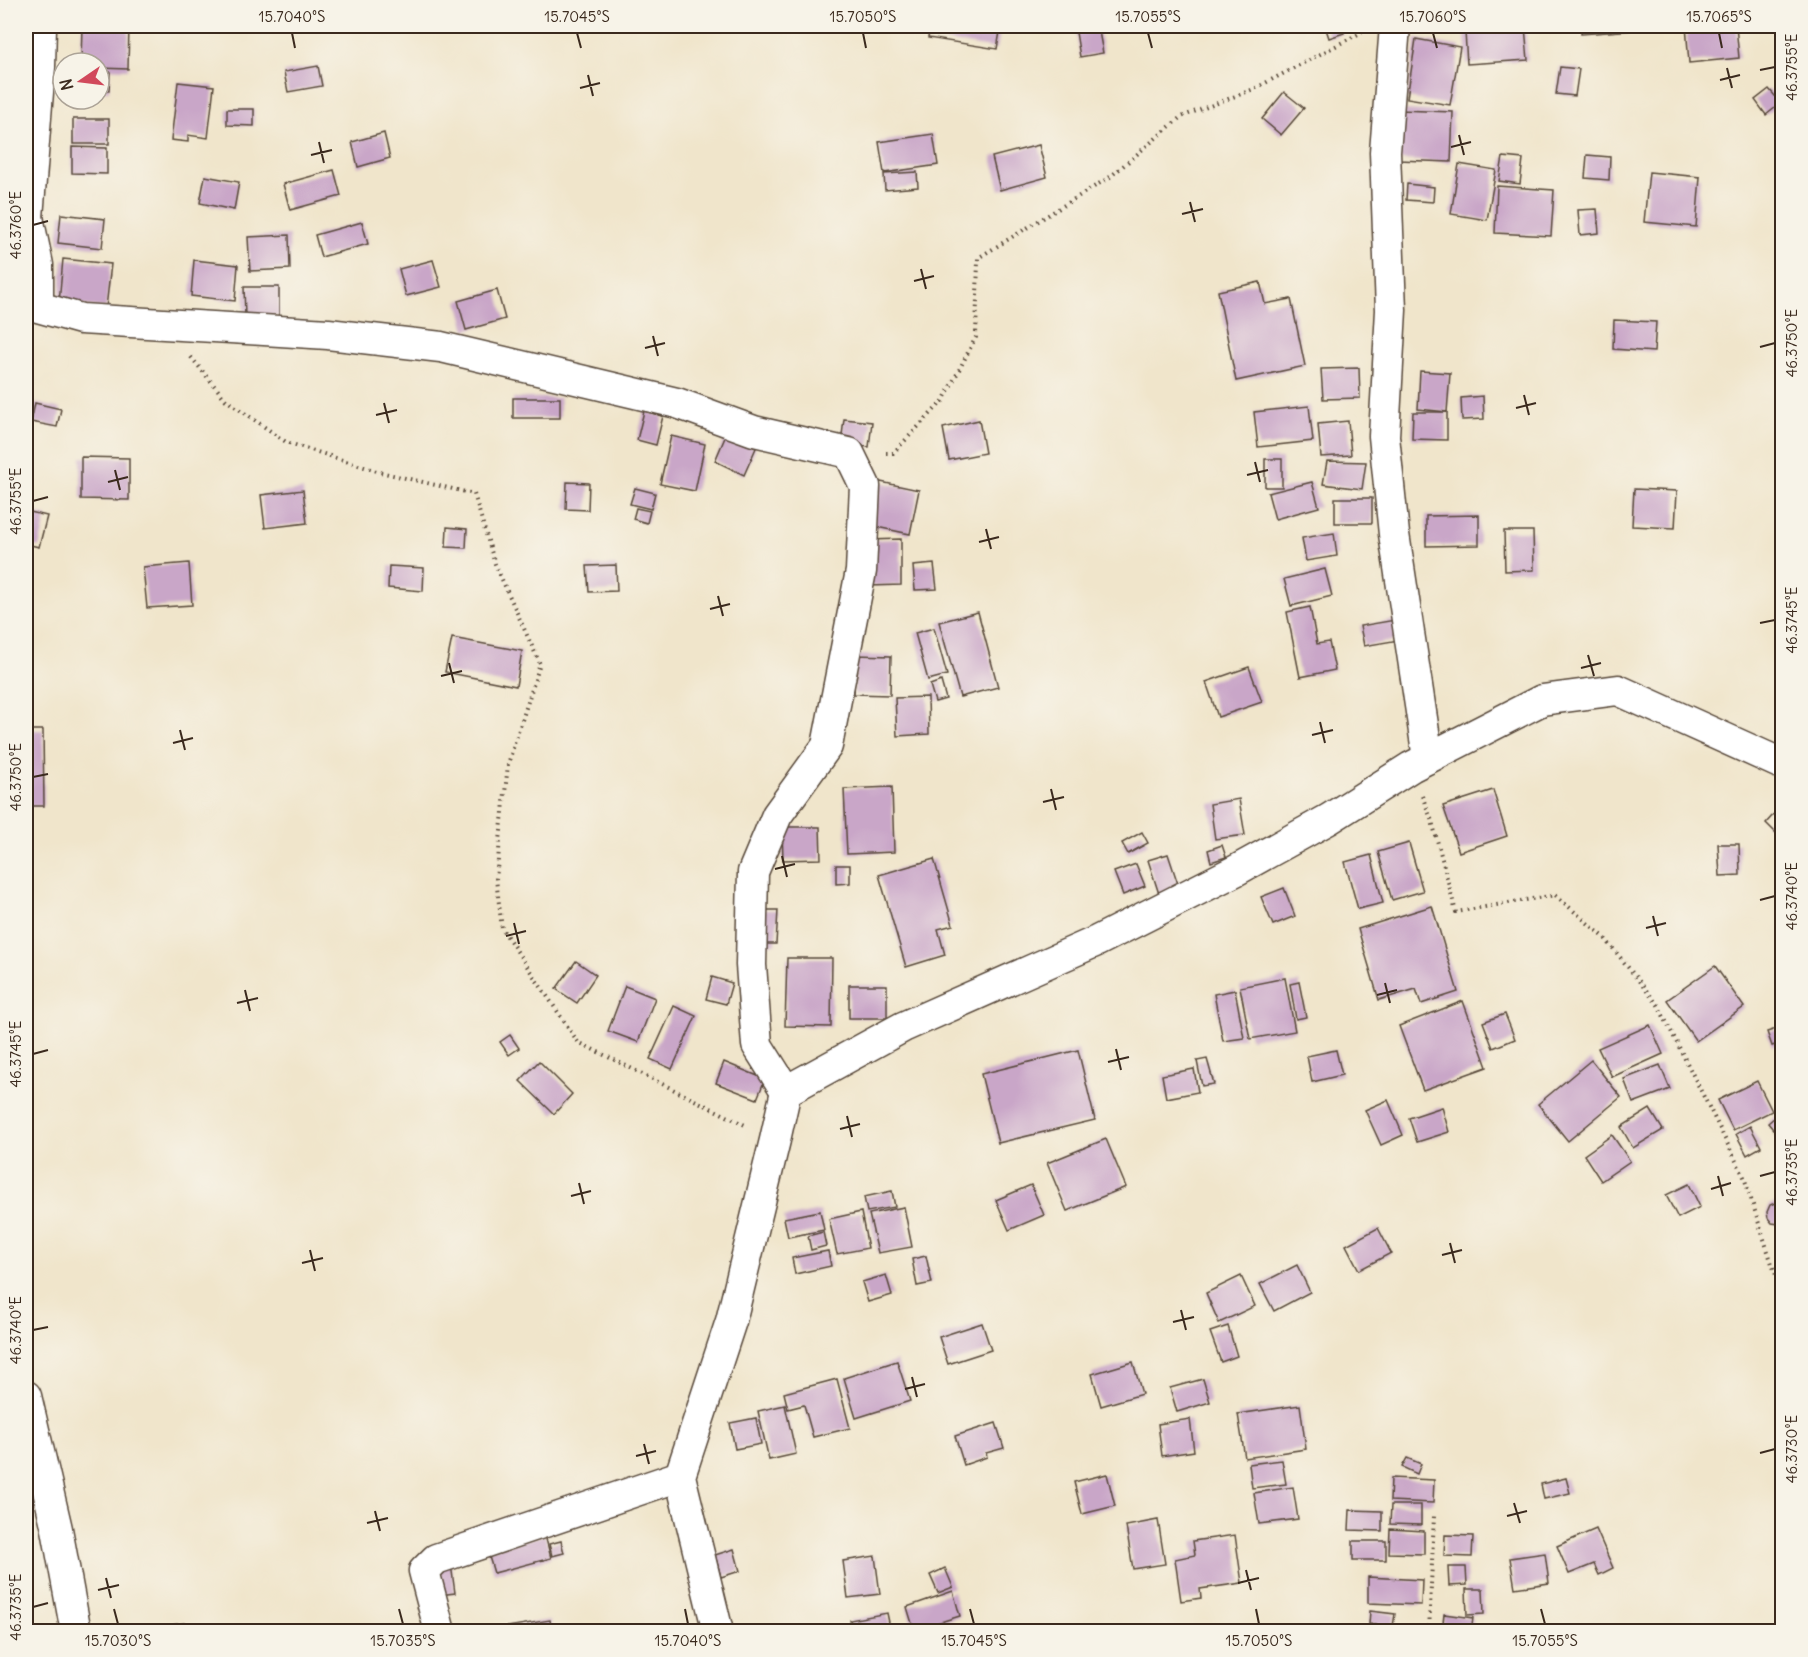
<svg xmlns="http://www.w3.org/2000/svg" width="1808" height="1657" font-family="Delius,sans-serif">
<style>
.building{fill:#c9a6c8}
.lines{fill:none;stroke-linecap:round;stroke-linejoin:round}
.street-casing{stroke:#564638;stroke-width:33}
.path{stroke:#564638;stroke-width:4;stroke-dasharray:1.5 4.5;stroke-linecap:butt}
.street{stroke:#fff;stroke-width:30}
.ticks{fill:none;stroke:#3b2a1e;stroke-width:2}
.neatline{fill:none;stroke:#3b2a1e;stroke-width:2}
.ticks-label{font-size:15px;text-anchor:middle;fill:#3b2a1e}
</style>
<rect width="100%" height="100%" fill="#f7f3e8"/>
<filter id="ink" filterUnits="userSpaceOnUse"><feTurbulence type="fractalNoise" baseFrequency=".0167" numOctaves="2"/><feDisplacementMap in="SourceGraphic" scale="12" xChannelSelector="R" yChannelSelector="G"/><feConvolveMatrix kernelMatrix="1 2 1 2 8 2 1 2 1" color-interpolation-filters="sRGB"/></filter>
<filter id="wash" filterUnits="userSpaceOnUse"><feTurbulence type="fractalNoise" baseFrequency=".008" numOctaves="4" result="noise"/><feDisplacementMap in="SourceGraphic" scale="24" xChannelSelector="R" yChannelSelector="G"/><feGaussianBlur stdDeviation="1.35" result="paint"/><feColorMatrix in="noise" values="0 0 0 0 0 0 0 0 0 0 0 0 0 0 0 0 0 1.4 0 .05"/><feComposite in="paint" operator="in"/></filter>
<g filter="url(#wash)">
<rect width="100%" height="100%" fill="#f0e5cb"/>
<g id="blocks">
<!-- building -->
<g class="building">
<polygon points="82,26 129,26 128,69 99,68 99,63 81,63"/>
<polygon points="930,26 1001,26 997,49 928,38"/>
<polygon points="1075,26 1098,26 1103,53 1080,57"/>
<polygon points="1325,26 1342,26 1344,33 1329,38"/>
<polygon points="1581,26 1648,26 1648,29 1581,34"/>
<polygon points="1686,26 1736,26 1739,58 1689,63"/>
<polygon points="1525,27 1528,60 1467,64 1465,32"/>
<polygon points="1416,39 1460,47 1450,105 1407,98"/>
<polygon points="318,66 322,86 288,92 284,72"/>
<polygon points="1560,67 1579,69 1575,96 1556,94"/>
<polygon points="99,71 110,72 109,91 99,91"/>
<polygon points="178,82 214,86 208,138 188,135 188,142 171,140"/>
<polygon points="1769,89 1781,103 1766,115 1755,100"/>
<polygon points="1284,92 1304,108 1281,135 1262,119"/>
<polygon points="227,109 254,109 254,126 227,125"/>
<polygon points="1399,110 1453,112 1451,162 1398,160"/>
<rect x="73" y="119" width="36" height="25"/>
<polygon points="384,133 390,158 358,167 352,142"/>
<polygon points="933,134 938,165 884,173 879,142"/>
<polygon points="1039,145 1047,177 1000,190 992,157"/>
<polygon points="72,147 107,148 107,174 72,173"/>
<polygon points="1587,155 1610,157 1609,180 1585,178"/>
<polygon points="1503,157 1523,159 1520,184 1499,181"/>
<polygon points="1459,164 1496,170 1487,220 1451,214"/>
<polygon points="334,170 341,196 290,210 283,184"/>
<polygon points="917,172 918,187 885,190 884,174"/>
<polygon points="1649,172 1700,177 1696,227 1644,222"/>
<polygon points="205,176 239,182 234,210 200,203"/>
<polygon points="1407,184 1434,187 1433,202 1406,200"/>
<polygon points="1497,186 1554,190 1551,236 1495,233"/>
<polygon points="1597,209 1599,233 1580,235 1578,210"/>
<polygon points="61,214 105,219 102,248 58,243"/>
<polygon points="362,222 368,244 321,257 315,235"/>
<polygon points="289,235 290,269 250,271 248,237"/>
<polygon points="63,259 111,264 106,308 59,303"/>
<polygon points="194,260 238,265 235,301 191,296"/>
<polygon points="433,260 441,287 406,296 399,269"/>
<polygon points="1260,282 1265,304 1291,299 1305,366 1236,381 1218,291"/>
<polygon points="244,287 279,287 279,316 245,316"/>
<polygon points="497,290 505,319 466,330 458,301"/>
<polygon points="1614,320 1656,322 1654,352 1613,349"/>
<polygon points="1359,368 1360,398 1323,399 1321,369"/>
<polygon points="1420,371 1450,373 1447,412 1418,409"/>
<polygon points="1483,396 1484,419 1462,420 1461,398"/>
<rect x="513" y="398" width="47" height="20"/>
<polygon points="35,403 61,409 57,427 31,422"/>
<polygon points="1309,406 1313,441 1258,447 1254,412"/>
<polygon points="644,411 663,416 656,445 637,440"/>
<polygon points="1413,412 1447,412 1447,440 1412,439"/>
<polygon points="844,419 872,422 869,447 841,444"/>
<polygon points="979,420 985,453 949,460 943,428"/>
<polygon points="1348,421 1351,455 1321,457 1318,424"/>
<polygon points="726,435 756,448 744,475 715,461"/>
<polygon points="671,436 705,444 695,491 660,484"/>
<polygon points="81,457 129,458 129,500 81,499"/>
<rect x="1265" y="459" width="17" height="28"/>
<polygon points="1327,461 1366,462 1362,489 1323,484"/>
<polygon points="876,481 919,490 910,534 867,525"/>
<polygon points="567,482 589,483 588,510 566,509"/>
<polygon points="1312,482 1319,507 1275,519 1268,493"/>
<polygon points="635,488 655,493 651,509 630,504"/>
<polygon points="1634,489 1677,491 1675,528 1632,526"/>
<polygon points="303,490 307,523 265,528 261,495"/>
<rect x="1335" y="498" width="37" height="25"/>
<polygon points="636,508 650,511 647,523 633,519"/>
<polygon points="26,511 47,516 39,547 26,544"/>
<polygon points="1479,515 1479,545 1426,546 1426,516"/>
<polygon points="447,527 467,529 466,548 446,547"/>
<polygon points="1504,531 1533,531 1534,570 1505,571"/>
<polygon points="1334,533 1337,556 1306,561 1302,538"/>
<polygon points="901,539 901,585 869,586 868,540"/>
<polygon points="189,563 192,605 147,608 143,567"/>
<polygon points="934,564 937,589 915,590 913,566"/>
<polygon points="616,565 617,591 589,592 587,566"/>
<polygon points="389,566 424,568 423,591 388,588"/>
<polygon points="1325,569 1332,596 1291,606 1284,579"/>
<polygon points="1310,607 1317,644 1329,642 1335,670 1300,677 1287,612"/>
<polygon points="978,612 998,687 960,697 939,622"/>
<polygon points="1395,620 1399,640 1364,646 1360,626"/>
<polygon points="934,628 947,675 928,680 915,633"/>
<polygon points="452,638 522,651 516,686 445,672"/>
<polygon points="855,655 891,656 890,695 854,694"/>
<polygon points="1249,667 1262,702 1218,717 1206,682"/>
<polygon points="941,681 946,699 935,702 930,685"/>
<polygon points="928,697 929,734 897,736 895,698"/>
<polygon points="26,730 43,730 44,806 26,806"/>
<polygon points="892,787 894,852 847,854 844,789"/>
<polygon points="1493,790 1507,836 1459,852 1443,806"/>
<polygon points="1239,799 1245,835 1215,839 1210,804"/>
<polygon points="1782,805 1782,836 1781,838 1766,823"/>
<polygon points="782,827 820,827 821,859 783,860"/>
<polygon points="1142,832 1148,843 1128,854 1122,843"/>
<polygon points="1409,843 1423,891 1392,900 1378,852"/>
<polygon points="1718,844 1739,844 1740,875 1720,876"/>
<polygon points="1222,845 1226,857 1211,862 1208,850"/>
<polygon points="1168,854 1180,890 1160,897 1148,860"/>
<polygon points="1371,855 1383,903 1358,909 1345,862"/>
<polygon points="934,859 953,925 938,929 945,955 906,967 879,875"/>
<polygon points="1136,864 1145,886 1123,895 1114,872"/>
<polygon points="836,865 850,865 850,883 836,884"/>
<polygon points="1284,888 1295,916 1273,925 1261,897"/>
<polygon points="1432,906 1458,992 1421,1004 1416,989 1379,1000 1358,929"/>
<polygon points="756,910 778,910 776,944 755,944"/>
<polygon points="787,958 832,958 831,1027 785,1026"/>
<polygon points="576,961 596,975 577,1003 556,989"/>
<polygon points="1715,966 1744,1007 1696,1041 1667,1000"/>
<polygon points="712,977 732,983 726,1004 706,999"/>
<polygon points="1285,978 1295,1031 1250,1039 1240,987"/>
<polygon points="1299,982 1306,1017 1296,1019 1290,984"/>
<rect x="849" y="985" width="38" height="33"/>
<polygon points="625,986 655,998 638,1042 608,1031"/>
<polygon points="1235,990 1244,1038 1223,1041 1214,994"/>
<polygon points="1463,1001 1487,1067 1423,1090 1399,1026"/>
<polygon points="674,1006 696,1016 672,1069 650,1059"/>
<polygon points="1505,1014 1515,1039 1493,1048 1483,1022"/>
<polygon points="1650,1025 1663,1054 1612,1077 1598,1048"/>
<polygon points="1782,1027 1782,1043 1772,1046 1767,1032"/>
<polygon points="510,1035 519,1048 509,1055 500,1042"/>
<polygon points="1078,1050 1095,1120 998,1143 981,1074"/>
<polygon points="1336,1050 1342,1075 1312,1082 1307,1056"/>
<polygon points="1207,1059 1214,1084 1202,1086 1197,1061"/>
<polygon points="1591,1060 1621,1097 1568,1141 1538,1104"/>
<polygon points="539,1061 572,1094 554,1114 520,1081"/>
<polygon points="724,1062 765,1079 757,1099 716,1083"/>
<polygon points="1660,1065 1670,1089 1633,1103 1624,1079"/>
<polygon points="1194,1069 1198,1092 1166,1098 1162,1075"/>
<polygon points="1757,1081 1772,1111 1733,1130 1718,1100"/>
<polygon points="1388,1100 1403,1135 1381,1145 1365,1110"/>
<polygon points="1442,1107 1449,1132 1417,1142 1409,1118"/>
<polygon points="1650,1109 1663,1130 1633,1148 1621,1127"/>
<polygon points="1782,1111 1782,1138 1781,1139 1768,1123"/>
<polygon points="1750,1126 1761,1147 1747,1155 1736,1134"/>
<polygon points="1612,1135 1630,1161 1601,1181 1584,1155"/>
<polygon points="1106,1139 1126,1187 1067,1211 1047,1163"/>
<polygon points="1689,1184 1700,1207 1678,1218 1666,1195"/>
<polygon points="1031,1185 1044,1215 1009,1230 996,1200"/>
<polygon points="892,1191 895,1207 867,1212 864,1197"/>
<polygon points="1775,1203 1782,1205 1782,1222 1779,1224 1772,1223 1768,1218 1767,1212 1770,1205"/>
<polygon points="904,1207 912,1247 878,1253 869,1214"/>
<polygon points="820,1211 824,1230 788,1237 784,1218"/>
<polygon points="861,1212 868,1248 837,1254 829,1219"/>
<polygon points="1378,1228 1391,1253 1359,1270 1346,1245"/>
<polygon points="823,1232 826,1246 811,1250 808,1236"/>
<polygon points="828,1251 831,1266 795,1274 792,1258"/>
<polygon points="926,1256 932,1283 917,1286 912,1259"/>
<polygon points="1297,1265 1310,1292 1274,1311 1260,1284"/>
<polygon points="886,1275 892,1295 868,1302 862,1282"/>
<polygon points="1241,1276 1255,1306 1219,1323 1206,1293"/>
<polygon points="982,1323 991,1350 948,1364 939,1337"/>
<polygon points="1228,1326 1237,1356 1221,1362 1210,1332"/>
<polygon points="897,1361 910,1401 856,1418 844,1378"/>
<polygon points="1133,1362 1142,1394 1101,1406 1092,1374"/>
<polygon points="837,1379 850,1428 813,1437 804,1405 788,1409 784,1393"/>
<polygon points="1203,1379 1210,1402 1177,1412 1170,1388"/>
<polygon points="785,1405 796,1454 769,1460 758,1411"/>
<polygon points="1300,1405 1306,1449 1245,1458 1238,1414"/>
<polygon points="756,1418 761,1444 735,1449 730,1423"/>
<polygon points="1190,1419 1194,1451 1162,1456 1158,1424"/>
<polygon points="996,1423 1004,1448 986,1453 987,1457 964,1465 955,1436"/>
<polygon points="1407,1458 1421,1464 1417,1474 1402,1467"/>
<polygon points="1282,1460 1286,1484 1252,1488 1249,1464"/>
<polygon points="1107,1474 1115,1506 1082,1514 1074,1482"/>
<polygon points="1391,1478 1434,1480 1433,1503 1390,1501"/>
<polygon points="1566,1478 1570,1493 1544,1499 1541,1484"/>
<polygon points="1293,1487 1298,1519 1259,1524 1254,1493"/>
<polygon points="1391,1505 1421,1505 1421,1525 1390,1524"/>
<polygon points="1350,1510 1382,1511 1382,1531 1349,1530"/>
<polygon points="1158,1520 1165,1564 1133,1569 1126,1526"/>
<polygon points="1390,1529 1424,1531 1424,1554 1389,1553"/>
<polygon points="1596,1529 1613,1568 1599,1575 1594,1564 1569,1574 1557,1546"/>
<polygon points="545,1535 551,1558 494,1573 487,1550"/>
<polygon points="1235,1535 1242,1583 1200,1589 1201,1598 1181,1601 1175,1559 1195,1555 1193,1541"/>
<polygon points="1445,1535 1473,1536 1472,1557 1444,1556"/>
<polygon points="561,1541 564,1553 552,1556 549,1544"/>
<rect x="1353" y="1541" width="33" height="19"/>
<polygon points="734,1549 740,1571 721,1577 715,1555"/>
<polygon points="1545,1553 1549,1583 1515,1588 1510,1558"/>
<polygon points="875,1556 880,1594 848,1598 843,1561"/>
<polygon points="451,1564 455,1593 439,1595 435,1567"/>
<polygon points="1448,1567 1466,1567 1467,1585 1449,1586"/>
<polygon points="945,1568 953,1587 938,1593 930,1575"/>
<polygon points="1368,1577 1422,1580 1421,1605 1368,1603"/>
<polygon points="1466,1589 1483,1589 1484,1614 1467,1615"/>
<polygon points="953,1591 960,1616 914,1630 907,1607"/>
<polygon points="1370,1611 1395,1614 1393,1626 1369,1624"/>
<polygon points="887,1613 891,1632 852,1632 850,1620"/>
<polygon points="1444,1614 1473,1618 1471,1632 1442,1632"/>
<polygon points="550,1620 552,1632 488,1632 488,1630"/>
<polygon points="184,1623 186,1632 139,1632 139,1630"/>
</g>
</g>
</g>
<g filter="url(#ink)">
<use href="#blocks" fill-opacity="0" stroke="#564638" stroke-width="1.5"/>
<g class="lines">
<defs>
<g id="street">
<polyline points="1395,26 1385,152 1391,310 1384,436 1394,534 1428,758"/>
<polyline points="28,217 38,265 38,307 81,319 328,334 441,347 677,403 754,431 849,453 865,486 861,571 827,746 777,815 753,872 751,965 757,1045 786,1091"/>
<polyline points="26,226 28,217 40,67 41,26"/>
<polyline points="26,1396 57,1529 76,1632"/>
<polyline points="440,1632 424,1571 436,1559 680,1476"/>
<polyline points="718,1632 680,1476 731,1321 775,1140 786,1091 903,1027 1097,941 1235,871 1329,819 1411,767 1542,700 1618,690 1782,764"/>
</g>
</defs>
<!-- street casing -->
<use href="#street" class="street-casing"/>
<!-- path -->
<g class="path">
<polyline points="191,357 226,400 286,442 380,472 474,494 495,564 540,664 508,764 496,879 502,929 578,1042 745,1125"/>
<polyline points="886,453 893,453 943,401 976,337 978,258 1110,177 1181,117 1254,89 1362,32"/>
<polyline points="1422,796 1432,821 1456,912 1555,895 1604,937 1658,1005 1744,1177 1772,1264 1782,1291"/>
<polyline points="1429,1632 1434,1516"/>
</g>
<!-- street -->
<use href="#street" class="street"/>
</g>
</g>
<!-- ticks -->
<path class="ticks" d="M 292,33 L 295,48M 577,33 L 581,48M 863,33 L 866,48M 1148,33 L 1152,48M 1433,33 L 1437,48M 1719,33 L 1722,48M 1727,68 L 1732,88M 1760,70 L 1775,67M 588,75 L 593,96M 1720,80 L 1740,75M 580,88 L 600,83M 1459,135 L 1464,155M 319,142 L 324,163M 1451,147 L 1471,142M 311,155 L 332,150M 1190,202 L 1195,222M 1182,214 L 1203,209M 33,225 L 48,221M 921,269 L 926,289M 914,281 L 934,276M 653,336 L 658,356M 1760,347 L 1775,343M 645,348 L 665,343M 1524,395 L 1529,415M 384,403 L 389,423M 1516,408 L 1536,403M 376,415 L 397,410M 1255,462 L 1260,482M 115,470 L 120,490M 1247,475 L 1268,470M 108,482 L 128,477M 33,501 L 48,497M 986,529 L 991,549M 979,542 L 999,537M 718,596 L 723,616M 710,609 L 730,604M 1760,623 L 1775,620M 1588,655 L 1594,676M 449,663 L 454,683M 1581,668 L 1601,663M 441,676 L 462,671M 1320,722 L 1325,743M 180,730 L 185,750M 1312,735 L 1333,730M 173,743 L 193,738M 33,777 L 48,774M 1051,789 L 1056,810M 1043,802 L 1064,797M 782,856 L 787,877M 775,869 L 795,864M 1760,900 L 1775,896M 1653,916 L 1658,936M 514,923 L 519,944M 1646,928 L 1666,923M 506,936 L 526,931M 1385,983 L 1390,1003M 245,990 L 250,1011M 1377,995 L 1397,990M 237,1003 L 258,998M 1116,1049 L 1121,1070M 33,1054 L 48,1050M 1108,1062 L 1129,1057M 847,1116 L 852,1137M 840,1129 L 860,1124M 1718,1176 L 1723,1196M 1760,1176 L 1775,1172M 579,1183 L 584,1204M 1711,1189 L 1731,1183M 571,1196 L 591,1191M 1450,1243 L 1455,1263M 310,1250 L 315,1271M 1442,1255 L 1462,1250M 302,1263 L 323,1258M 1181,1310 L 1186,1330M 1173,1322 L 1194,1317M 33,1330 L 48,1327M 912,1377 L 917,1397M 905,1389 L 925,1384M 644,1444 L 649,1464M 1760,1453 L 1775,1449M 636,1456 L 656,1451M 1514,1503 L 1520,1523M 375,1511 L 380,1531M 1507,1516 L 1527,1511M 367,1523 L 388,1518M 1246,1570 L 1251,1590M 106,1578 L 111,1598M 1238,1583 L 1259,1578M 98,1590 L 119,1585M 33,1607 L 48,1603M 114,1609 L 118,1624M 399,1609 L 403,1624M 685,1609 L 688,1624M 970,1609 L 974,1624M 1256,1609 L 1259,1624M 1541,1609 L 1545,1624"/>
<!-- margin -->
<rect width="1808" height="1657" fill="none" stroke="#f7f3e8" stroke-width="66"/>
<!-- north arrow -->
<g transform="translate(81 81) rotate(256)"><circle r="28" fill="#f7f3e8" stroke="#aca397" stroke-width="1.5"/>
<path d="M0-4.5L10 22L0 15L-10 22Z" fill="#d1495b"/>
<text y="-9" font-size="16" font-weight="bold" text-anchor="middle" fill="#3b2a1e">N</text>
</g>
<rect x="33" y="33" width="1742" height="1591" class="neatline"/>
<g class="ticks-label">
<text x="292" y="22">15.7040°S</text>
<text x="577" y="22">15.7045°S</text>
<text x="863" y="22">15.7050°S</text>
<text x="1148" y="22">15.7055°S</text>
<text x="1433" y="22">15.7060°S</text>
<text x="1719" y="22">15.7065°S</text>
<text transform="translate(1792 67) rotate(-90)" y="5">46.3755°E</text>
<text transform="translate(16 225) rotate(-90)" y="5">46.3760°E</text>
<text transform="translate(1792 343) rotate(-90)" y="5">46.3750°E</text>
<text transform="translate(16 501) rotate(-90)" y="5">46.3755°E</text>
<text transform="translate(1792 620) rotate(-90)" y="5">46.3745°E</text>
<text transform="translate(16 777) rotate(-90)" y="5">46.3750°E</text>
<text transform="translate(1792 896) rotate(-90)" y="5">46.3740°E</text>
<text transform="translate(16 1054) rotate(-90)" y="5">46.3745°E</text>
<text transform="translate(1792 1172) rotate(-90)" y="5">46.3735°E</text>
<text transform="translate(16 1330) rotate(-90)" y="5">46.3740°E</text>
<text transform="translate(1792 1449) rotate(-90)" y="5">46.3730°E</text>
<text transform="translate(16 1607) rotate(-90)" y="5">46.3735°E</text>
<text x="118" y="1646">15.7030°S</text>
<text x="403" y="1646">15.7035°S</text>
<text x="688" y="1646">15.7040°S</text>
<text x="974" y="1646">15.7045°S</text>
<text x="1259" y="1646">15.7050°S</text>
<text x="1545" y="1646">15.7055°S</text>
</g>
</svg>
